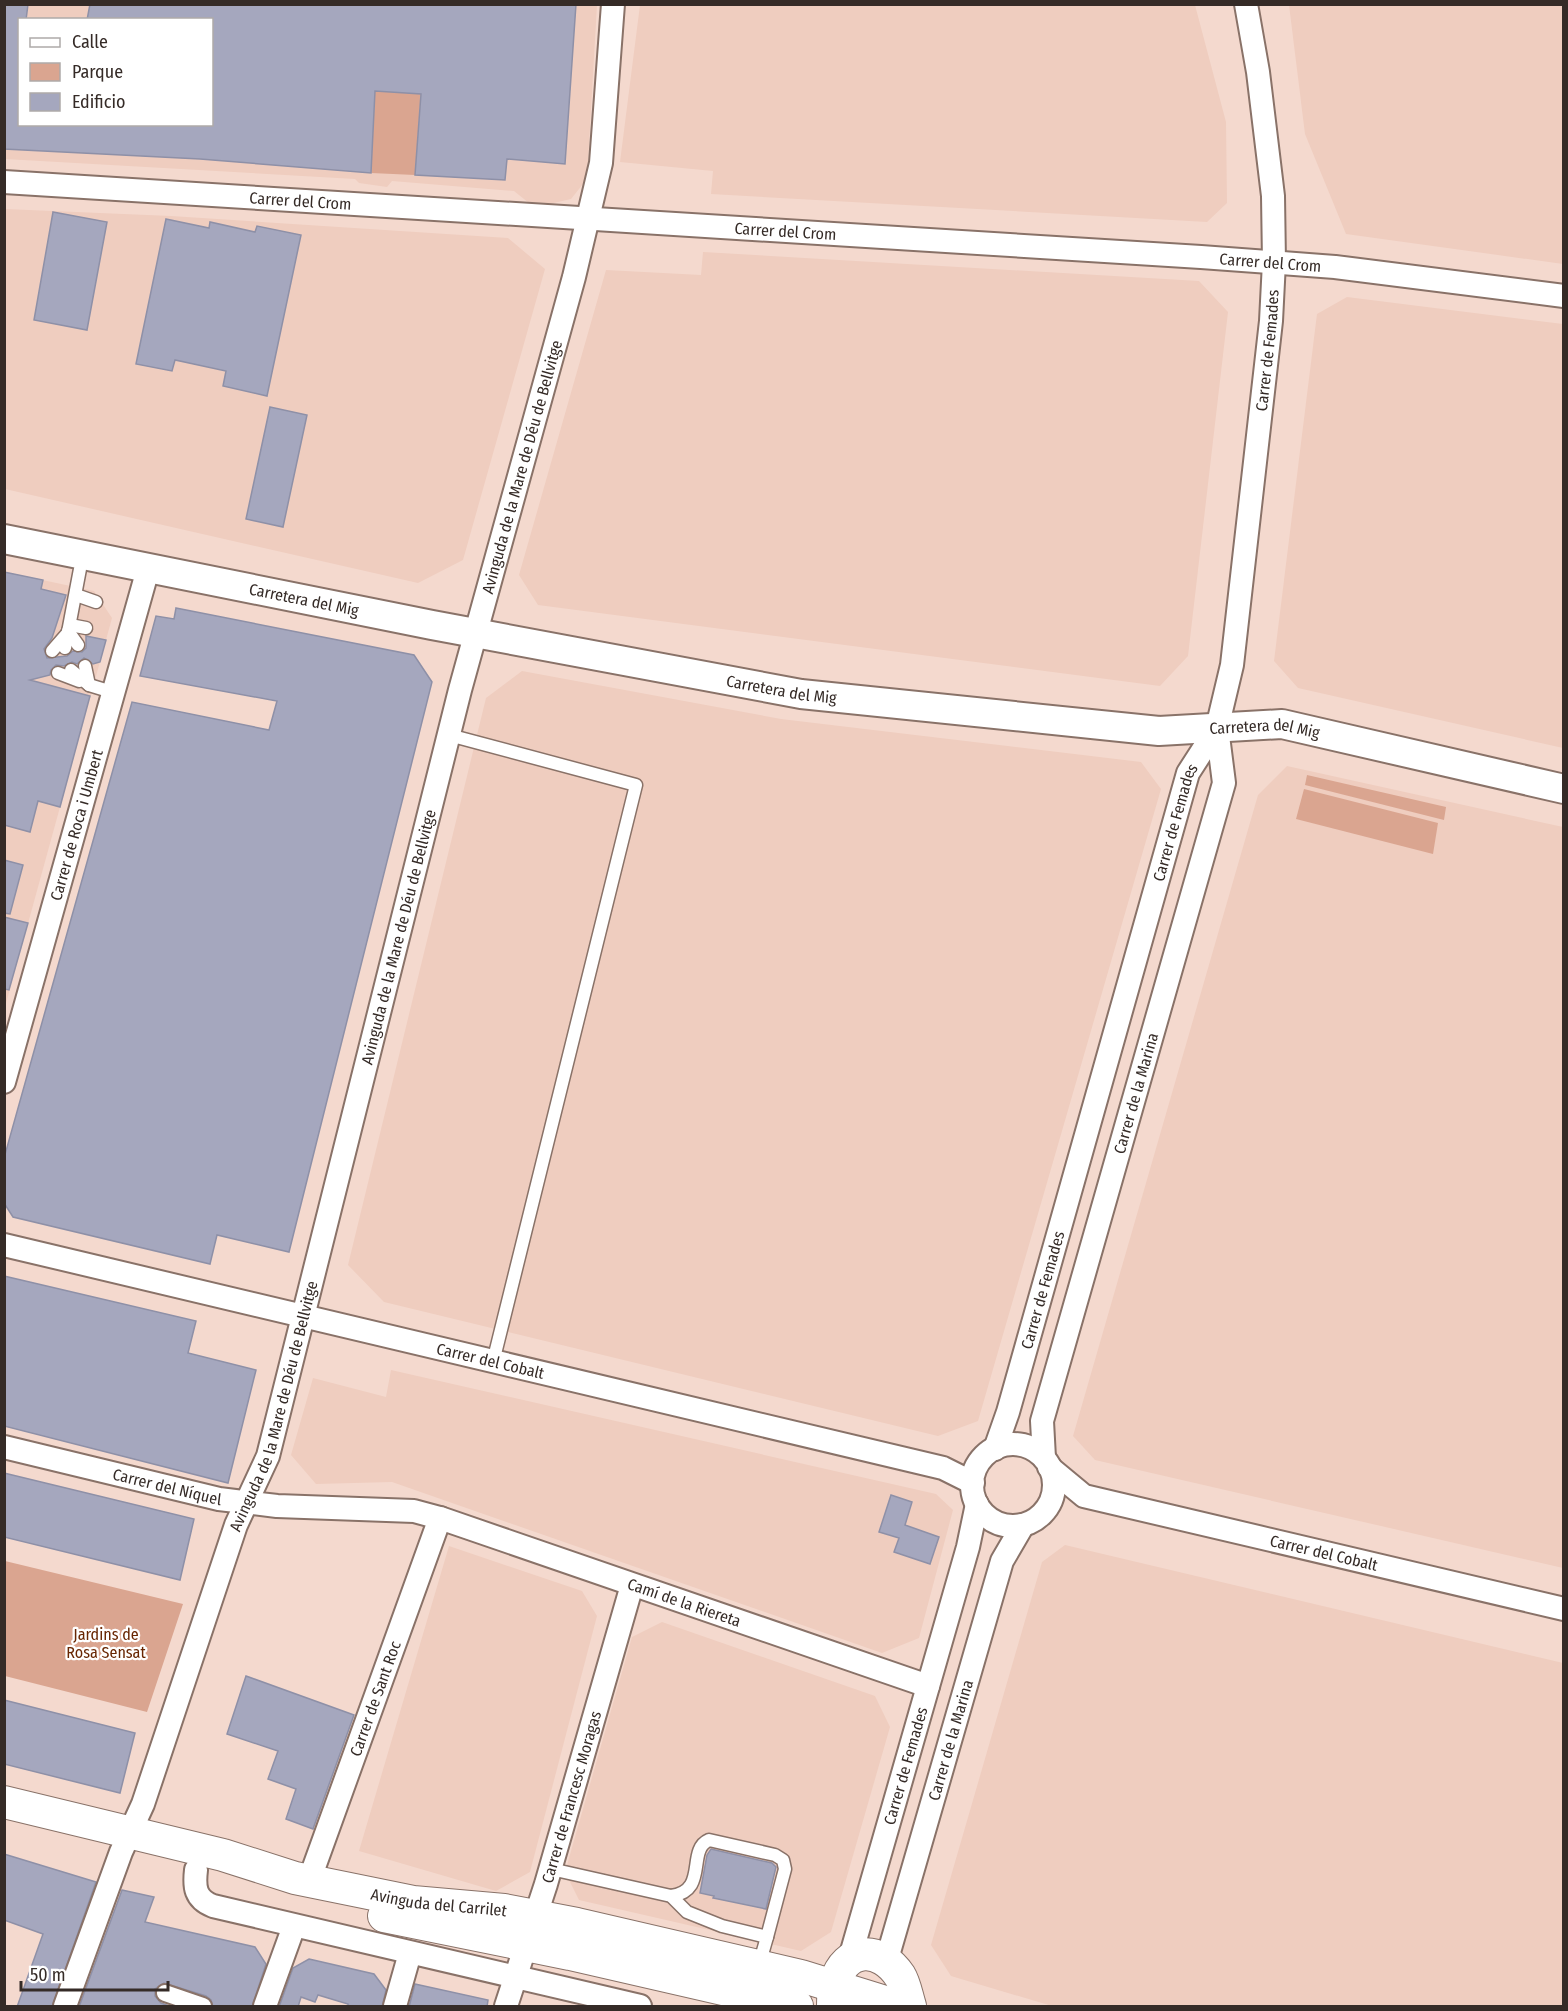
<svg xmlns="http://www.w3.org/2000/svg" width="1568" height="2011" font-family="'Fira Sans Condensed',sans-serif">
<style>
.built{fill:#efcdbf;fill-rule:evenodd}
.green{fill:#daa590}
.building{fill:#a5a7be;stroke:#8e90a7;stroke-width:1.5}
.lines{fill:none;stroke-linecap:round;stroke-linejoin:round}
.service-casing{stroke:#897268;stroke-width:15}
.pedestrian-casing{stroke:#897268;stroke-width:20}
.minor-casing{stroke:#897268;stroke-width:26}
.tertiary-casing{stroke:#897268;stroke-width:32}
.secondary-casing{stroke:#897268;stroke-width:34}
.service{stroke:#fff;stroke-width:12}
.pedestrian{stroke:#fff;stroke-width:16}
.minor{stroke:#fff;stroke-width:22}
.tertiary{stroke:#fff;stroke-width:28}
.secondary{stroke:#fff;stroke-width:32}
.labels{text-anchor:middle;stroke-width:4.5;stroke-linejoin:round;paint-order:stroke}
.street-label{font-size:16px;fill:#352b27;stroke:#fff}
.park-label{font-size:16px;fill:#682602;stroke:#fff}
</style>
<rect width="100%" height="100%" fill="#f4d9ce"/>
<!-- built -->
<g class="built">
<path d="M 4,5 L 597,5 L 587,179 L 571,199 L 545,205 L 529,203 L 514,191 L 392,181 L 387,187 L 359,183 L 355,179 L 5,159 ZM 20,20 L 212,20 L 212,124 L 20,124 Z"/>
<polygon points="640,5 1195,5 1226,122 1227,203 1207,222 711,194 713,171 620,162"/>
<polygon points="1289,5 1563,5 1563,264 1346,234 1305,134"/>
<polygon points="5,209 171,216 508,238 545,269 463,560 418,583 5,489"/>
<polygon points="703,252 1199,281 1228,312 1188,656 1160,686 538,605 519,575 606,270 701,275"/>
<polygon points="1347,297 1563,324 1563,748 1298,688 1274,661 1317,314"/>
<polygon points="5,572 94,591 112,618 5,1007"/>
<polygon points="522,671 781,719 1141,762 1161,789 978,1421 938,1436 384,1302 348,1265 486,698"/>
<polygon points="1287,766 1563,827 1563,1568 1095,1460 1073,1436 1258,795"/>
<polygon points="391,1370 936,1494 953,1510 919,1638 882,1653 392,1482 316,1484 291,1455 313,1378 386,1397"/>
<polygon points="1065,1545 1563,1663 1563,2006 1052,2006 951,1976 931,1945 1042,1562"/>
<polygon points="449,1546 582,1591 597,1616 530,1872 496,1891 359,1851"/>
<polygon points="662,1622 875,1696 890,1727 831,1932 801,1951 579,1900 565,1872 632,1637"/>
</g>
<!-- green -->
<g class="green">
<polygon points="398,75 422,77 415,175 371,173 375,91 397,92"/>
<polygon points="1307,775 1446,807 1444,820 1305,785"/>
<polygon points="1304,789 1438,823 1433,854 1296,819"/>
<polygon points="5,1561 183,1604 147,1712 5,1676"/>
</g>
<!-- building -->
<g class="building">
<polygon points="4,4 28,4 26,20 20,20 20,124 212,124 212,20 87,20 90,4 576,4 565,164 507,159 505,180 415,175 421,94 375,91 371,173 200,159 4,149"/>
<polygon points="53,212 107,222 87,330 34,320"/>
<polygon points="166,219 209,228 210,222 255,232 257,226 301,235 267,396 223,386 226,371 175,360 172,371 136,364"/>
<polygon points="270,407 307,415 283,527 246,519"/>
<polygon points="4,572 43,580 41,589 66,595 52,638 44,649 47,658 67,656 73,651 82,652 86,648 86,636 106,640 100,662 93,664 84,658 77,664 72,662 64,666 56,665 51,670 50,675 30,680 90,696 60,807 38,801 30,832 4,825"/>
<polygon points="176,608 414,655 432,682 289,1252 217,1235 210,1264 13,1217 4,1203 4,1158 132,702 269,730 277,701 140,676 156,616 174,619"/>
<polygon points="4,860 23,865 10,914 4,913"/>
<polygon points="4,917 28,923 9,990 4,989"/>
<polygon points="4,1276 196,1321 188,1353 256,1370 228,1483 4,1426"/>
<polygon points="4,1473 194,1519 180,1580 4,1537"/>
<polygon points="891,1495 912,1502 905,1525 939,1537 930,1564 894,1552 899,1538 879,1532"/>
<polygon points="246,1676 354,1715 313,1829 286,1819 296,1789 268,1779 278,1751 227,1734"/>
<polygon points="4,1700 135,1733 120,1793 4,1764"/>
<polygon points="711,1849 772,1863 776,1867 766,1909 713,1898 714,1896 700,1893 707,1855"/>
<polygon points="4,1854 96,1882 52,2007 17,2007 43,1934 4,1920"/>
<polygon points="122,1890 154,1897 145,1922 255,1947 266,1964 252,2007 213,2007 211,2000 206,1996 164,1983 155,1989 155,1996 161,2003 172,2007 79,2007"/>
<polygon points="309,1959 374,1974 386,1990 382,2007 348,2007 348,2004 318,1995 315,2002 301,1997 298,2007 279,2007 293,1968"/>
<polygon points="415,1984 488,2000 487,2007 409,2007"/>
</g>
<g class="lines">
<defs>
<g id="service">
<polyline points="76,595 96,602"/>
<polyline points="70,625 86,628"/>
<polyline points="68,631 78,645"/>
<polyline points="65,648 80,569"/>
<polyline points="52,651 66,635"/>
<polyline points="85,666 89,685"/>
<polyline points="71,670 89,685 112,692"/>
<polyline points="58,673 79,681"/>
<polyline points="449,735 636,785 493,1362"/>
<polyline points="551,1869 671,1896 687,1912 722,1926 767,1937 759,1965"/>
<path d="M 671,1896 C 709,1891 686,1850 709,1840 L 775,1855 L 783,1860 L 785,1869 L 767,1937"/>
</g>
<polyline id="pedestrian" points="165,1993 203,2006"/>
<g id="minor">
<path id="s1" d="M 4,182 L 1201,257 L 1335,267 L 1564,296"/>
<path id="s2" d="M 4,1082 L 148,569"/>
<path id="s3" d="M 4,1245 L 943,1468 L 973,1483"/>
<circle cx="1013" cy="1485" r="41"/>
<path id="s4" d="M 4,1447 L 219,1499 L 277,1506 L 414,1511 L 440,1518 L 928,1686"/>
<path id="s5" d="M 995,1449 L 1008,1412 L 1188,773 L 1217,728 L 1232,665 L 1271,321 L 1274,262 L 1273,196 L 1258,72 L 1246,4"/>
<path id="s6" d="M 1044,1458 L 1042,1421 L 1224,783 L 1217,728"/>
<path id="s7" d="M 1049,1467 L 1084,1496 L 1564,1609"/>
<path d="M 196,1870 C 194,1887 195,1899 213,1906 L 640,2006"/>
<path id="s8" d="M 309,1881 L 440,1518"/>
<path id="s9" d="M 850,1958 L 968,1547 L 977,1504"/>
<path id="s10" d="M 887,1959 L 1002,1561 L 1023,1525"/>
<path id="s11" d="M 65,2006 L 121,1852 L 143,1804 L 236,1525 L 268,1456 L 460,690 L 574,277 L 601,163 L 613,4"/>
<polyline points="265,2006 294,1926"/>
<polyline points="395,2006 410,1953"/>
<path id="s12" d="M 506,2006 L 546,1884 L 632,1585"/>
</g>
<g id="tertiary">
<path id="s13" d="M 4,539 L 432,625 L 801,694 L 1159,731 L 1282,724 L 1564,789"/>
</g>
<g id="secondary">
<path id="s14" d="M 4,1802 L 223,1855 L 295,1878 L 413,1902 L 504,1910 L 577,1924 L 801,1976 L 898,2006"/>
<polyline points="384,1916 570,1954 797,2006"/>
<path d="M 833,2006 C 833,1998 833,1990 835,1983 C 846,1946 880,1946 900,1976 C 905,1984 907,1997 910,2006"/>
</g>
</defs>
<!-- service casing -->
<use href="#service" class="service-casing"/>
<!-- pedestrian casing -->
<use href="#pedestrian" class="pedestrian-casing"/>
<!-- minor casing -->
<use href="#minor" class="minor-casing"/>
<!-- tertiary casing -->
<use href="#tertiary" class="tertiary-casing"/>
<!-- secondary casing -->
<use href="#secondary" class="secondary-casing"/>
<!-- service -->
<use href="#service" class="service"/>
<!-- pedestrian -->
<use href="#pedestrian" class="pedestrian"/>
<!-- minor -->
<use href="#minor" class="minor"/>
<!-- tertiary -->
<use href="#tertiary" class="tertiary"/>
<!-- secondary -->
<use href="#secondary" class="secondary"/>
</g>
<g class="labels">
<!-- street labels -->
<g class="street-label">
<text dy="6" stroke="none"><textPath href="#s1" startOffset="297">Carrer del Crom</textPath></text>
<text dy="6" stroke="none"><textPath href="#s1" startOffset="783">Carrer del Crom</textPath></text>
<text dy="6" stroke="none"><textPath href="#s1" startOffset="1269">Carrer del Crom</textPath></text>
<text dy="6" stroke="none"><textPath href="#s5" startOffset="1138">Carrer de Femades</textPath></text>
<text dy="6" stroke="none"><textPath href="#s11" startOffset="1608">Avinguda de la Mare de Déu de Bellvitge</textPath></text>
<text dy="6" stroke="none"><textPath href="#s13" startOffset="306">Carretera del Mig</textPath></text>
<text dy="6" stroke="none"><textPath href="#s13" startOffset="792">Carretera del Mig</textPath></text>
<text dy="6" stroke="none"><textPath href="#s13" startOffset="1278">Carretera del Mig</textPath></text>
<text dy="6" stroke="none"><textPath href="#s5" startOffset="652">Carrer de Femades</textPath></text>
<text dy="6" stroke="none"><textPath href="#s2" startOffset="267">Carrer de Roca i Umbert</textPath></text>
<text dy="6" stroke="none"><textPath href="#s11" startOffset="1122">Avinguda de la Mare de Déu de Bellvitge</textPath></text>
<text dy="6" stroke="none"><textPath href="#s6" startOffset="378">Carrer de la Marina</textPath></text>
<text dy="6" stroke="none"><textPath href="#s5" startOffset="166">Carrer de Femades</textPath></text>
<text dy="6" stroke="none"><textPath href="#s3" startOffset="500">Carrer del Cobalt</textPath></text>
<text dy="6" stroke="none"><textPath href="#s11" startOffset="636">Avinguda de la Mare de Déu de Bellvitge</textPath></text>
<text dy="6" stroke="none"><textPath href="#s4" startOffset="168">Carrer del Níquel</textPath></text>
<text dy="6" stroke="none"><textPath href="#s7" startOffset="292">Carrer del Cobalt</textPath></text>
<text dy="6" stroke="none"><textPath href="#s4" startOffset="702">Camí de la Riereta</textPath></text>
<text dy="6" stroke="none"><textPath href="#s8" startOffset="194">Carrer de Sant Roc</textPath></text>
<text dy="6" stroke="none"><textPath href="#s10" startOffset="228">Carrer de la Marina</textPath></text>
<text dy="6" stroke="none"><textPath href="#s9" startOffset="200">Carrer de Femades</textPath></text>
<text dy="6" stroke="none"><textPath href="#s12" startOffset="219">Carrer de Francesc Moragas</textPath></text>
<text dy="6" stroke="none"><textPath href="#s14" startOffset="447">Avinguda del Carrilet</textPath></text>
</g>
<!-- park labels -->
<g class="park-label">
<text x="106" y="1640">Jardins de<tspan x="106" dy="18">Rosa Sensat</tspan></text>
</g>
</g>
<!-- border -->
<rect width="1568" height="2011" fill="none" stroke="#352b27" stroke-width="12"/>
<!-- legend -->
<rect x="18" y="18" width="195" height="108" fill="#ffffff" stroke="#aeaaa9" stroke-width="1.5"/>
<rect x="30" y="38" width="30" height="9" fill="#ffffff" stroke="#aeaaa9" stroke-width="1.5"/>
<text x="72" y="48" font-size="18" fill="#352b27">Calle</text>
<rect x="30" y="63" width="30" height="18" fill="#daa590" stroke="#aeaaa9" stroke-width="1.5"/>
<text x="72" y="78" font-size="18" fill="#352b27">Parque</text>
<rect x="30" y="93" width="30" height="18" fill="#a5a7be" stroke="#aeaaa9" stroke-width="1.5"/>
<text x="72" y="108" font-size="18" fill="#352b27">Edificio</text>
<!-- scale -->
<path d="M21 1981v9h147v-9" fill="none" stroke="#352b27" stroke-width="3"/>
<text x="30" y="1981" font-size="18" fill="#352b27" stroke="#ffffff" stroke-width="4.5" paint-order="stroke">50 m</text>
</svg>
